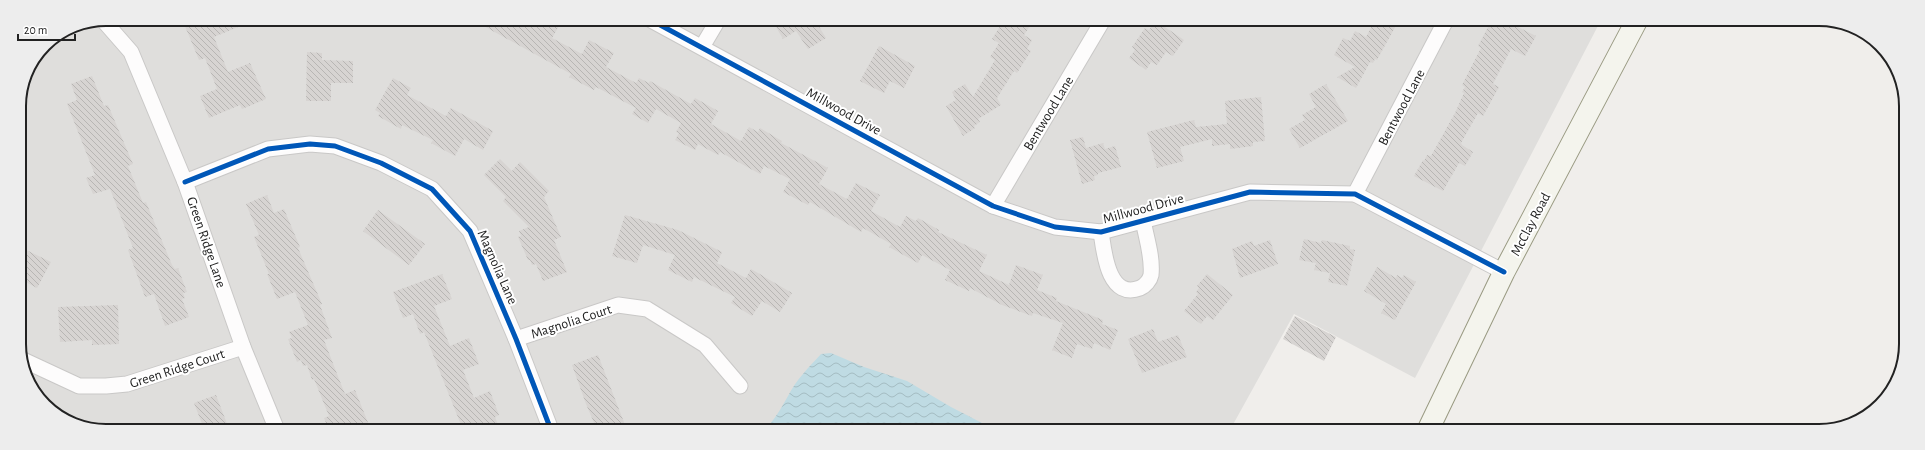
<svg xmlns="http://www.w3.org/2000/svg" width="1925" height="450" font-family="'Alegreya Sans',sans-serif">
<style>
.residential{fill:#dfdedc}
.water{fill:url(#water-waves)}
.building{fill:url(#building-back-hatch)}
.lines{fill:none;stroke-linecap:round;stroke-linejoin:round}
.minor-casing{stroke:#c9c8c7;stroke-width:17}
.secondary-casing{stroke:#999a82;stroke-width:23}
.minor{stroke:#fdfcfc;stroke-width:15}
.secondary{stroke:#f4f4ed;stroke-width:21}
.cycleway-casing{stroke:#fff;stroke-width:8}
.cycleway{stroke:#0057b8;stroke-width:5}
.labels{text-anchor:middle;stroke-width:4;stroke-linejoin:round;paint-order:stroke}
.street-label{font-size:14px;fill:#222;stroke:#fff}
.rim{fill:none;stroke:#222;stroke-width:2}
</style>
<defs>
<pattern id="water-waves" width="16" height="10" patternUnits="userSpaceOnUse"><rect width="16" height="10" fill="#bfdbe3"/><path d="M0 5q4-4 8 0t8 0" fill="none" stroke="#a4bcc2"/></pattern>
<pattern id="building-back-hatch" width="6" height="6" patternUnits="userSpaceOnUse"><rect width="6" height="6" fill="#d7d4d2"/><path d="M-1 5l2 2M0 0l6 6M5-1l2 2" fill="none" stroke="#b8b6b4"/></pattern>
</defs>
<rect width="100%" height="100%" fill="#f0eeeb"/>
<!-- residential -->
<polygon class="residential" points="106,19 1601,20 1415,378 1294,314 1230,430 89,429 45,406 21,362 19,100 26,72 45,44 73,26"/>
<!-- water -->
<path class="water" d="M 831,353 L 864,367 L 907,381 L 951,407 L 982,423 L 989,430 L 764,430 C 775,420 781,408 788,396 C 796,380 809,367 821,354 Z"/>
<!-- building -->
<g class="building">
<polygon points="182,19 257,19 214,37 228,72 250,63 266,99 242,109 240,105 209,118 200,96 217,89 205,58 199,60"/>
<polygon points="471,19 514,19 528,27 532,19 546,19 559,26 552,38 582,54 589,40 614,53 606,67 636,83 639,78 649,83 650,81 691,104 695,98 718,111 711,124 741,141 749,127 758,132 760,128 782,141 781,143 828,168 819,184 847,199 856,183 880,195 871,211 900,227 906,216 916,221 918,218 939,230 938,232 987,255 979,271 1009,285 1016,265 1043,275 1037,290 1057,298 1056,301 1103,320 1102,324 1118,330 1110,350 1094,343 1092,349 1077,344 1072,358 1052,350 1063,323 1033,313 1032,316 1002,305 970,288 969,291 945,280 950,270 922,255 918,263 889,247 891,244 863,228 861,232 810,202 808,205 783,192 790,179 764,166 760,174 720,152 718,155 698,144 695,150 675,140 679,133 676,132 681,123 656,109 648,123 632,114 636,108 596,87 594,90 569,77 571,74"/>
<polygon points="772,20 815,20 826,38 808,49 796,31 783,39"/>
<polygon points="1004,20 1034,20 1024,35 1032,40 1027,49 1031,51 1017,73 1014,71 997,98 1001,105 978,119 980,122 974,126 975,128 963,136 946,106 956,100 952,92 965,84 973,97 995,60 990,57 999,43 992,39"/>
<polygon points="1375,20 1399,20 1377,60 1375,59 1373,63 1370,62 1356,88 1337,77 1355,67 1334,55 1343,38 1350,41 1355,31 1366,37"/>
<polygon points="1495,20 1504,20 1536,36 1525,56 1511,49 1493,84 1499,87 1483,116 1478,113 1461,143 1462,145 1473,152 1465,166 1459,163 1443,191 1414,176 1423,160 1424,161 1427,155 1431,156 1455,113 1464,93 1462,92 1465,87 1462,85 1481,48 1478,46 1489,25 1492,27"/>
<polygon points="1156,21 1184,40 1173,56 1166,52 1157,65 1151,62 1146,70 1129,58 1135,50 1132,47 1145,28 1149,30"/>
<polygon points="879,46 915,66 904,88 890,81 884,93 860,81"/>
<polygon points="307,52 322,53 322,60 353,61 353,83 331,83 331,101 306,101"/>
<polygon points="92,76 104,106 108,105 133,164 128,166 143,203 146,202 172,265 175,269 178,268 187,292 183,293 185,298 182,299 189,317 165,326 154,294 145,297 128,250 133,248 110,189 93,194 86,178 95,175 67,104 77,100 71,84"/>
<polygon points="393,78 411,88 407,95 446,116 451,108 493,131 483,150 464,139 455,156 431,143 433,140 402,125 401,129 378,116 380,113 375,110"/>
<polygon points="1326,84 1348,121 1300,148 1289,129 1305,120 1302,115 1316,107 1309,94"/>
<polygon points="1261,97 1265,141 1253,142 1253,146 1230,149 1230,144 1212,146 1212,139 1180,147 1184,161 1157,168 1147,132 1194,120 1196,127 1227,124 1225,101"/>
<polygon points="1083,137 1086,148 1103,143 1105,149 1115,146 1121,167 1098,173 1098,175 1094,176 1095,180 1082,184 1070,140"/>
<polygon points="500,159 512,171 520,162 549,191 544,197 561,237 554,240 567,272 543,281 536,264 532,265 530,260 528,260 518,237 521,236 519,231 529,227 503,201 506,197 484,175"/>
<polygon points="267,195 274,213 284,209 300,247 298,248 322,304 320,305 332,338 324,340 339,379 345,394 355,390 371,430 329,430 324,418 329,416 314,379 312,380 307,365 303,366 301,360 297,362 288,339 292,338 289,332 308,325 295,292 277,299 267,274 269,274 254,237 259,235 246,204"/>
<polygon points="378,210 425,244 409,265 363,231"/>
<polygon points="625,215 678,230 722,252 717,263 746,278 751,269 792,293 780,312 762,301 752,316 731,303 735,297 694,277 692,282 668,270 675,255 643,245 637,263 612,256"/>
<polygon points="1304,239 1321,243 1322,240 1350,246 1350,249 1355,250 1347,286 1328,282 1330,273 1314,270 1316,263 1299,260"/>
<polygon points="1270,240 1278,264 1240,278 1232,249 1252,241 1254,246"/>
<polygon points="20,247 51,262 37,288 20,279"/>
<polygon points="1377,267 1396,278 1397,275 1402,278 1404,275 1416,282 1395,320 1381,313 1386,304 1364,291"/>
<polygon points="442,274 452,299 434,306 450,346 469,338 479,364 463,370 474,398 490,391 499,415 495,417 500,430 463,430 424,332 420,334 413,314 403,318 393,292"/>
<polygon points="1207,274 1233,295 1213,320 1207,316 1201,324 1184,311 1198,294 1196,292 1199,288 1197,286"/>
<polygon points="118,305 119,344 92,345 92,340 60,342 58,307"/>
<polygon points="1295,316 1336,337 1324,361 1283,339"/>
<polygon points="1153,329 1158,342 1178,335 1187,357 1142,373 1128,339"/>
<polygon points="598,355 627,430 597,430 586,404 572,365"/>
<polygon points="216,395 229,429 204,429 194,403"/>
</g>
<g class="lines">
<defs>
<g id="minor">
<polyline points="103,20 131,52 185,182 243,347 277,430"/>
<polyline points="651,20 993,206 1055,227 1101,232 1250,192 1355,194 1504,272"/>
<polyline points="702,47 718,20"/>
<polyline points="185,182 268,149 310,144 335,146 381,163 432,189 470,231 516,339 551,430"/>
<polyline points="1355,194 1446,20"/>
<polyline points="993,206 1103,20"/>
<path d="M 1101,232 C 1104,252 1108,300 1140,288 C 1145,286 1150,280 1151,275 C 1153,257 1146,237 1143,220"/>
<polyline points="516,339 618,305 647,309 705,345 740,386"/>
<polyline points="21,359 79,386 106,386 127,384 243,347"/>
</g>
<polyline id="secondary" points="1428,430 1504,272 1637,20"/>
</defs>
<!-- minor casing -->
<use href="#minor" class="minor-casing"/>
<!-- secondary casing -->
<use href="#secondary" class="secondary-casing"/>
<!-- minor -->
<use href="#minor" class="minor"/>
<!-- secondary -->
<use href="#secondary" class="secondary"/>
<defs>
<g id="cycleway">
<polyline points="651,20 993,206 1055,227 1101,232 1250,192 1355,194 1504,272"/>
<polyline points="185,182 268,149 310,144 335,146 381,163 432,189 470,231 516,339 551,430"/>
</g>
</defs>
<!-- cycleway casing -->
<use href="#cycleway" class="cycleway-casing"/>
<!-- cycleway -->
<use href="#cycleway" class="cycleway"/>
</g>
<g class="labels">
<!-- street labels -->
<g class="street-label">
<text transform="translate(1401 107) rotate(-62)" y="5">Bentwood Lane</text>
<text transform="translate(844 111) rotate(29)" y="5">Millwood Drive</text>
<text transform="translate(1048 113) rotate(-59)" y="5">Bentwood Lane</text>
<text transform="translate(1143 208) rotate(-15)" y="5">Millwood Drive</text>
<text transform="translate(1530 224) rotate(-62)" y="5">McClay Road</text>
<text transform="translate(207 242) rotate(71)" y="5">Green Ridge Lane</text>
<text transform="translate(498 267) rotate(66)" y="5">Magnolia Lane</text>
<text transform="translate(571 321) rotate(-18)" y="5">Magnolia Court</text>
<text transform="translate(177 368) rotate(-18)" y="5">Green Ridge Court</text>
</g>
</g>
<!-- crop -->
<path d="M0 0H1925V450H0ZM106 26H1819A80 80 0 0 1 1899 106V344A80 80 0 0 1 1819 424H106A80 80 0 0 1 26 344V106A80 80 0 0 1 106 26Z" fill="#ededed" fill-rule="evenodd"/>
<path class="rim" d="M106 26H1819A80 80 0 0 1 1899 106V344A80 80 0 0 1 1819 424H106A80 80 0 0 1 26 344V106A80 80 0 0 1 106 26Z"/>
<!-- scale -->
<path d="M18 34v6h57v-6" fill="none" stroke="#222222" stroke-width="2"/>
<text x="24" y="34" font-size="12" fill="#222222" stroke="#ffffff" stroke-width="3" paint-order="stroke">20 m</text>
</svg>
